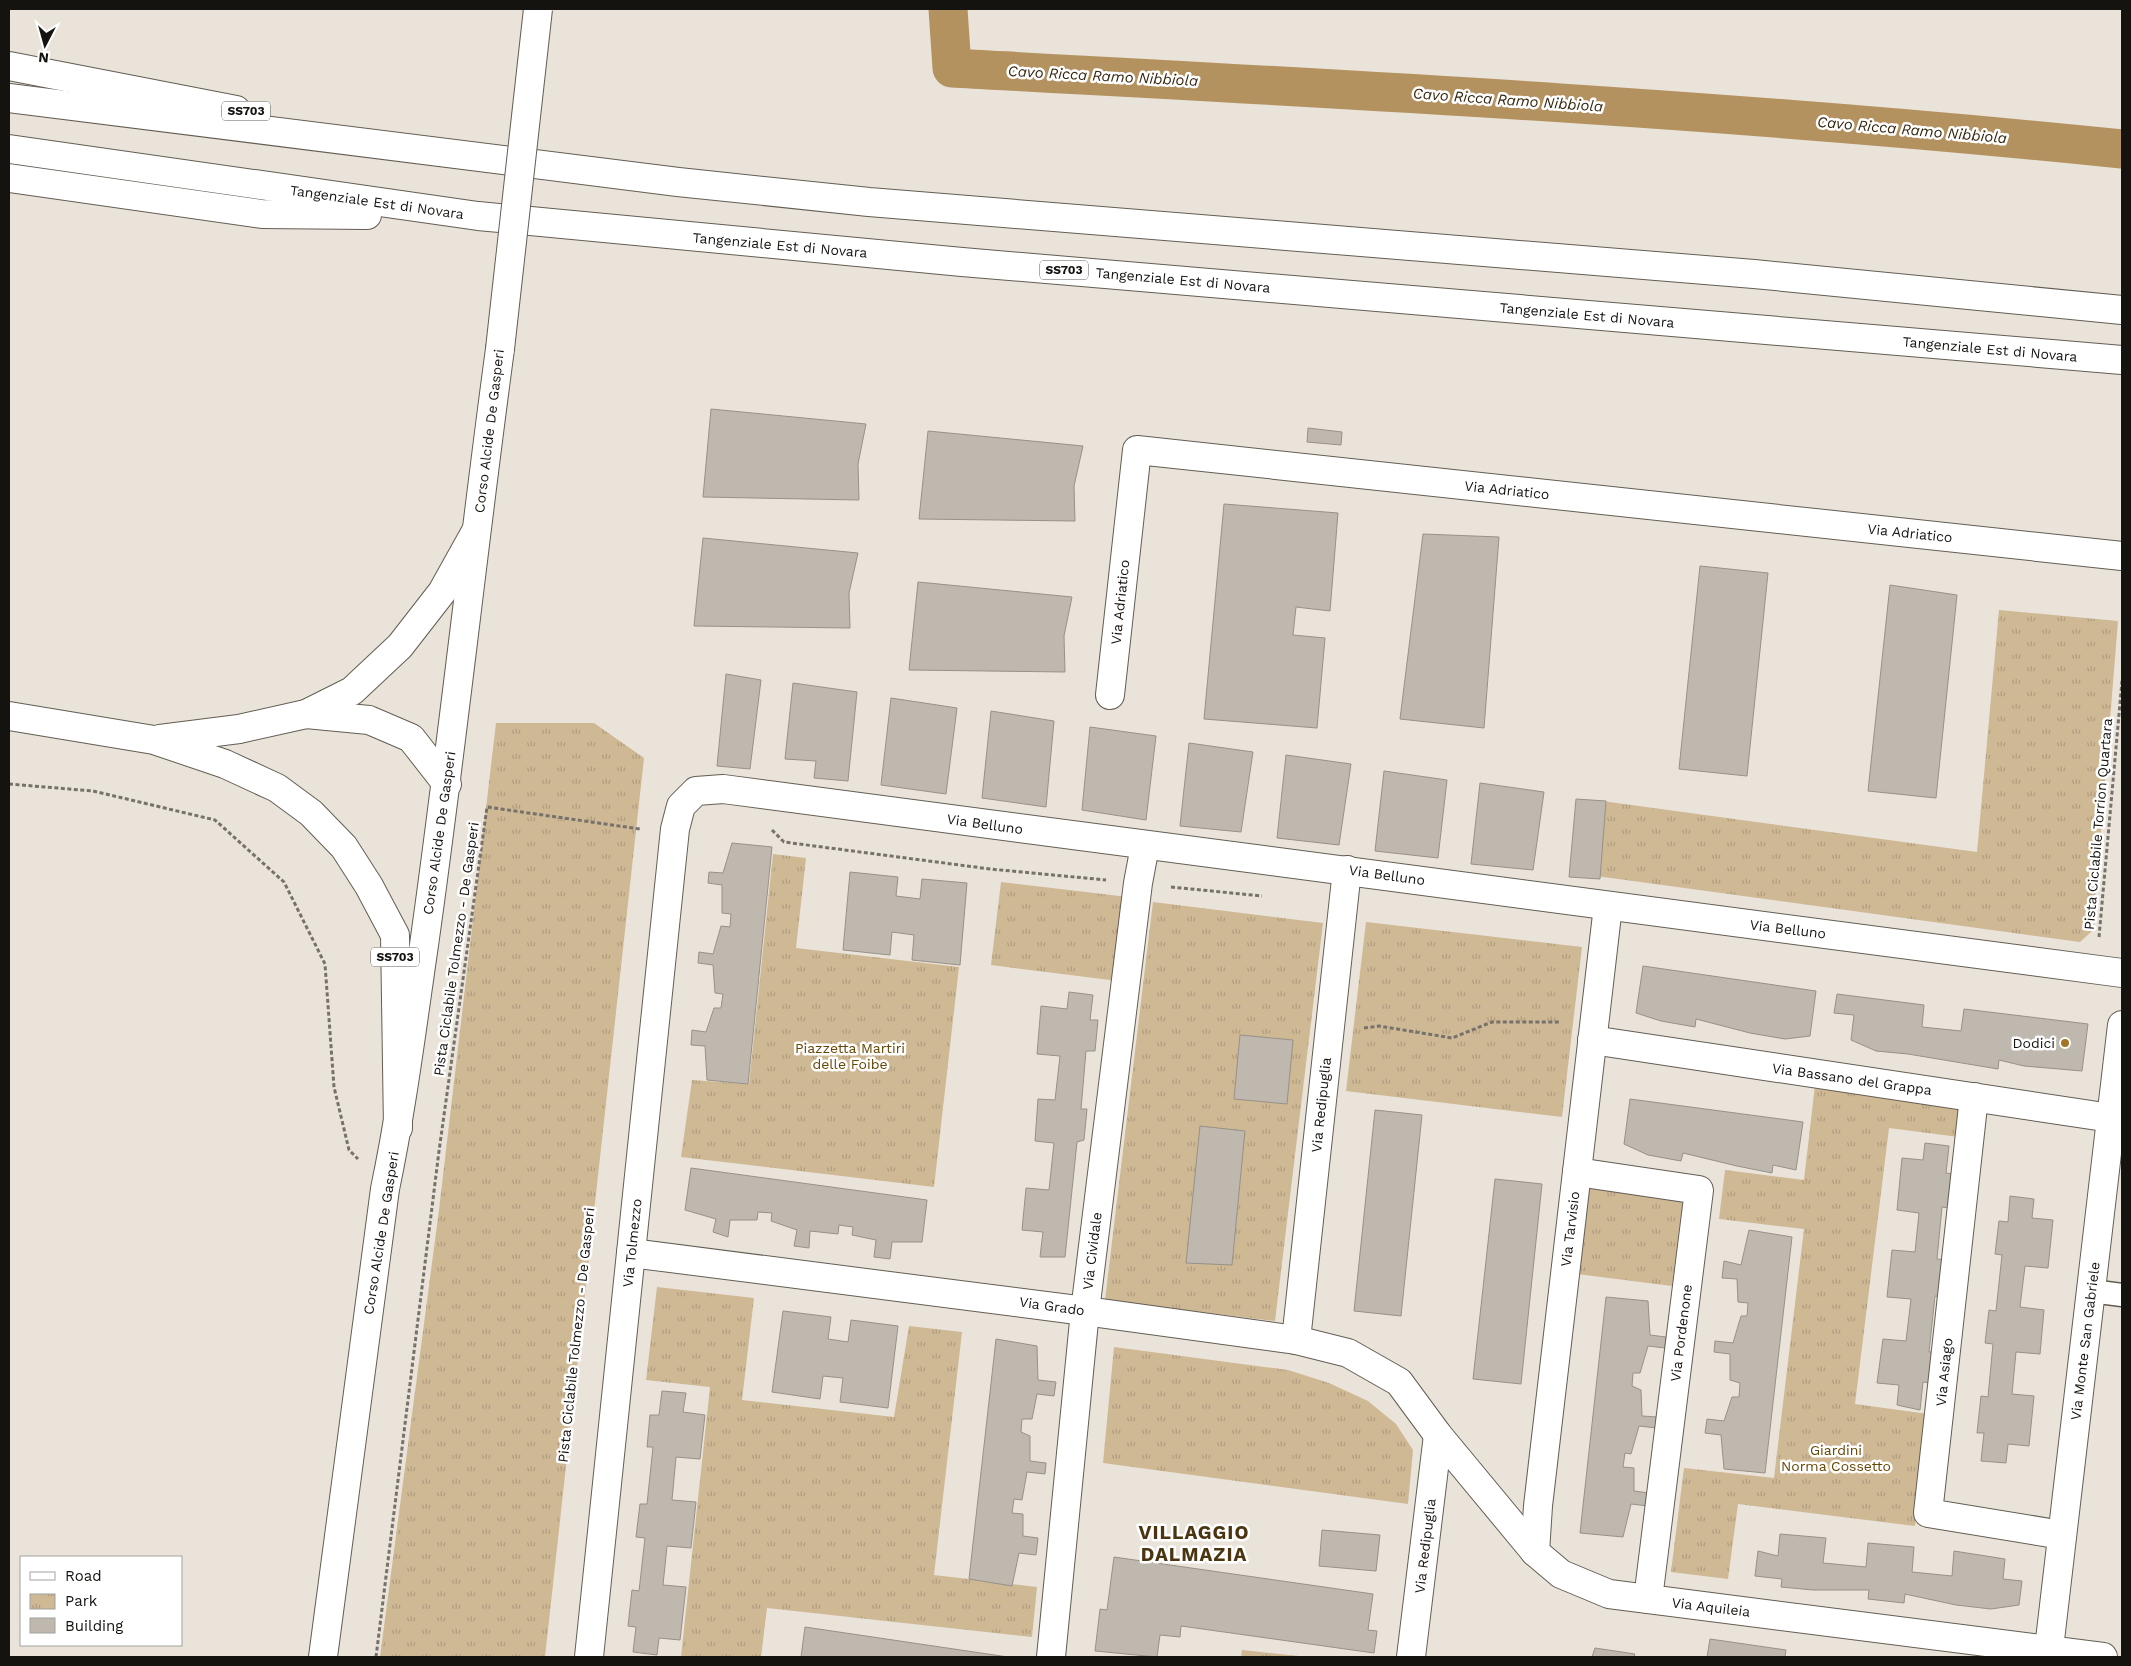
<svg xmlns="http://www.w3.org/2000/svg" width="2131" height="1666" font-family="'Work Sans',sans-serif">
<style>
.park{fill:url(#park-tufts)}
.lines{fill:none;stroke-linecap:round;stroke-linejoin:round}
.canal{stroke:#b39260;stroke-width:39}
.building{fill:#bfb8ae;stroke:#979187}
.lane-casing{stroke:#635d54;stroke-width:25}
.street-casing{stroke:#635d54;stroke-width:30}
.secondary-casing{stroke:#635d54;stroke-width:30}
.highway-casing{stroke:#635d54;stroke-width:30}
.path{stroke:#76726b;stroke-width:3;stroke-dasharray:4 2.5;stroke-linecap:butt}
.lane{stroke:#fff;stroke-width:22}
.street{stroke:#fff;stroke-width:28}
.secondary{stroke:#fff;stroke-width:28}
.highway{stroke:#fff;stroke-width:28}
.street-bridge-casing{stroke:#635d54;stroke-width:30;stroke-linecap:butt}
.street-bridge{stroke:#fff;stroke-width:28}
.poi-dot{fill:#a17526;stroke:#fff;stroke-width:2}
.labels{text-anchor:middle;stroke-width:5;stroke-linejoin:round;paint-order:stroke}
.shield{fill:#fff;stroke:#5b5a58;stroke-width:1}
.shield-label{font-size:12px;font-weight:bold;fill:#151310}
.street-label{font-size:14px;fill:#151310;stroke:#fff}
.poi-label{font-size:14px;fill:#151310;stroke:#fff;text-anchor:end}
.park-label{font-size:14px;fill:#674603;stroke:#fff}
.water-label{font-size:15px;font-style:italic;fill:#35260f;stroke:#fff}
.district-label{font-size:19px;font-weight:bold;letter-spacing:1px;fill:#4b3510;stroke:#fff}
</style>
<defs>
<pattern id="park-tufts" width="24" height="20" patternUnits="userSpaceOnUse" patternTransform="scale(1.25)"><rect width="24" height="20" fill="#cfb894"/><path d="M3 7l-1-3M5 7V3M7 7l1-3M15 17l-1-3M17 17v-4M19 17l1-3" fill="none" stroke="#b19d7f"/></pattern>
</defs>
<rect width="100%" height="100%" fill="#eae3d9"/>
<!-- park -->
<g class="park">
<polygon points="1999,610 2118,621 2093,930 2080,942 1596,876 1602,801 1977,852"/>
<polygon points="496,723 594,723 644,758 545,1657 380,1657 439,1210"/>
<polygon points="773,854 806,858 796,948 959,967 934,1187 681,1157 692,1080 749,1084"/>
<polygon points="1001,882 1128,897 1118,981 991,965"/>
<polygon points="1153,902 1323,923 1275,1321 1105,1300"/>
<polygon points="1366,922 1582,947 1562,1117 1346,1091"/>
<polygon points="1815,1085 1963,1103 1959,1137 1889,1128 1855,1404 1928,1414 1915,1526 1738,1504 1728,1579 1671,1572 1684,1468 1774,1478 1804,1229 1719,1219 1725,1170 1804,1180"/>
<polygon points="1588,1188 1683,1200 1672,1286 1577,1274"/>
<polygon points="657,1287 754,1298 742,1400 894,1417 909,1326 962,1332 934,1575 1037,1587 1032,1637 767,1608 761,1657 681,1657 710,1387 646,1380"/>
<polygon points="1114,1347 1288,1370 1329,1383 1368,1401 1396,1424 1413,1450 1408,1504 1103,1463"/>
<polygon points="1242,1650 1308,1657 1241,1657"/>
</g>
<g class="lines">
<!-- canal -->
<path class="canal" d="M 948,9 L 952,68 C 1343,89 1733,109 2122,149"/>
</g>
<!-- building -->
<g class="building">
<polygon points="711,409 866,424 858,464 859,500 703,497"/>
<polygon points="1308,428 1342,432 1341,445 1307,442"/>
<polygon points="928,431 1083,446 1074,486 1075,521 919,519"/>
<polygon points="1224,504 1338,513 1330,611 1296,607 1293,635 1325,638 1317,728 1204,719"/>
<polygon points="1423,534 1499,537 1484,728 1400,719"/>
<polygon points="703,538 858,553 849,593 850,628 694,626"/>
<polygon points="1700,566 1768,573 1747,776 1679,769"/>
<polygon points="918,582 1072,597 1064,636 1065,672 909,670"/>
<polygon points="1890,585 1957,595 1936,798 1868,791"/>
<polygon points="726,674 761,680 750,769 717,766"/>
<polygon points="793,683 857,692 848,781 814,778 816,761 785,759"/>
<polygon points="891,698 957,708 946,794 881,785"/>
<polygon points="991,711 1054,721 1046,807 982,798"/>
<polygon points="1090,727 1156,736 1146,820 1082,810"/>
<polygon points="1189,743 1253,752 1241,832 1180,826"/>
<polygon points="1286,755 1351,764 1339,845 1277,838"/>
<polygon points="1384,771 1447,780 1438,858 1375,851"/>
<polygon points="1480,783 1544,792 1533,870 1471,864"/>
<polygon points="1576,799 1606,801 1600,879 1569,877"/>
<polygon points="732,843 772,847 748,1084 707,1080 705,1046 691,1045 692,1030 706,1032 714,1008 721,1008 723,994 715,993 713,965 698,963 699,952 713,954 721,926 730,927 731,914 722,913 722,885 708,883 709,872 723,873"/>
<polygon points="850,872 898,877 896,896 920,899 922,879 967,883 960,965 912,960 914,935 892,932 890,955 843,950"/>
<polygon points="1643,966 1816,991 1810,1036 1785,1039 1750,1033 1696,1019 1695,1027 1661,1021 1636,1013"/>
<polygon points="1069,992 1093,995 1090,1020 1098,1020 1095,1051 1086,1051 1081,1109 1087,1109 1084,1140 1077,1142 1065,1257 1040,1257 1043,1232 1022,1230 1026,1188 1049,1190 1054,1143 1035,1141 1038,1099 1055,1100 1060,1056 1037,1054 1041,1006 1067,1009"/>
<polygon points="1837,994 1924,1005 1922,1027 1961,1031 1964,1009 2088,1024 2082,1071 2024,1066 1999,1060 1998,1069 1908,1054 1876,1051 1851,1040 1854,1015 1834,1013"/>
<polygon points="1240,1035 1293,1040 1287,1104 1234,1099"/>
<polygon points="1630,1099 1803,1122 1796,1170 1773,1165 1772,1173 1737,1166 1683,1153 1681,1161 1648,1155 1624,1144"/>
<polygon points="1375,1110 1422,1115 1401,1316 1354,1311"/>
<polygon points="1200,1126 1245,1131 1232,1265 1186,1263"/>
<polygon points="1925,1143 1949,1146 1946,1173 1954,1174 1950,1208 1942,1207 1937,1259 1946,1260 1942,1297 1935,1296 1929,1352 1935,1352 1932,1383 1923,1382 1920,1410 1897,1405 1899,1385 1877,1383 1883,1339 1906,1341 1911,1299 1887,1297 1892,1250 1915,1252 1919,1213 1897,1210 1902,1158 1923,1160"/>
<polygon points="691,1168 927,1200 922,1242 892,1242 890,1259 874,1257 876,1240 852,1235 853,1227 839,1225 838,1234 810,1231 809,1248 794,1246 797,1230 771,1221 772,1213 758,1212 757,1220 730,1220 728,1237 713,1232 716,1219 685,1210"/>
<polygon points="1495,1179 1542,1184 1521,1384 1473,1379"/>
<polygon points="2010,1196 2034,1199 2032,1218 2053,1220 2048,1268 2025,1266 2020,1307 2044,1310 2040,1354 2016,1352 2012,1394 2034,1396 2029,1446 2008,1444 2006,1463 1981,1461 1984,1433 1977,1433 1981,1396 1988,1397 1993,1344 1985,1343 1989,1310 1996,1311 2002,1255 1995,1254 1999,1221 2008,1222"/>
<polygon points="1749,1230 1792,1237 1765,1473 1724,1469 1721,1435 1705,1433 1707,1419 1724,1421 1732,1397 1739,1397 1740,1383 1730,1380 1730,1354 1714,1352 1715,1341 1733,1343 1741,1316 1747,1316 1748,1303 1738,1302 1737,1279 1722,1278 1724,1261 1741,1265"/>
<polygon points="1606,1297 1648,1301 1650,1335 1666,1337 1665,1348 1648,1346 1640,1373 1633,1373 1632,1386 1641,1390 1642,1416 1658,1417 1656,1428 1639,1426 1631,1454 1625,1453 1623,1467 1634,1468 1634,1491 1649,1493 1648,1506 1631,1504 1623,1537 1580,1533"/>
<polygon points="783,1311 831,1317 828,1339 848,1342 851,1320 898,1326 888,1408 840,1402 843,1378 823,1376 820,1399 772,1392"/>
<polygon points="996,1339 1037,1346 1038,1380 1056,1382 1054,1396 1037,1394 1032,1419 1022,1419 1021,1432 1030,1436 1030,1461 1046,1463 1045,1474 1027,1472 1022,1500 1014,1499 1012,1513 1023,1514 1023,1536 1038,1538 1036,1555 1019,1553 1012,1586 969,1579"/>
<polygon points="662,1391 686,1393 683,1412 705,1415 700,1459 676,1457 672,1500 696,1502 691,1548 667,1546 663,1585 686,1587 680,1640 659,1638 657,1655 633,1652 636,1627 628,1626 632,1590 639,1591 645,1538 636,1537 640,1504 647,1504 653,1447 647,1447 650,1415 659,1415"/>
<polygon points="1322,1530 1380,1535 1376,1571 1319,1566"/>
<polygon points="1780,1534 1826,1538 1823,1563 1866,1567 1868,1543 1914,1547 1912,1572 1952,1576 1954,1551 2005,1559 2003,1579 2022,1581 2019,1605 1991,1609 1956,1605 1905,1594 1904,1603 1868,1599 1869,1590 1813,1590 1781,1587 1782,1579 1755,1576 1758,1551 1778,1556"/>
<polygon points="1114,1557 1373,1594 1368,1630 1377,1631 1374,1653 1181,1626 1180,1637 1160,1635 1157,1657 1095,1651 1100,1609 1107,1610"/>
<polygon points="805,1627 1008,1657 801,1657"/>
<polygon points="1710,1639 1786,1650 1785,1657 1707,1657"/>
<polygon points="1595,1648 1635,1654 1634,1657 1592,1657"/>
</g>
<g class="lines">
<defs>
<polyline id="lane" points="2091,1291 2122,1295"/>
<g id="street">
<polyline points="1110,695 1137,450 2122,556"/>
<polyline points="1592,1040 2111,1118"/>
<polyline points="1974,1097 1928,1513 2062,1535"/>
<polyline points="1577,1172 1699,1190 1648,1599"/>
<polyline points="631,1253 1085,1311 1296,1340 1348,1353 1399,1382 1438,1435 1535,1552 1561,1574 1609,1594 2103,1657"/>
<polyline points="1296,1340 1347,870"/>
<polyline points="1535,1552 1538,1506 1608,906"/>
<path d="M 323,1657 L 385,1189 C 402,1108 412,1027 424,945 C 452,747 473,548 500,349"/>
<polyline points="589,1657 675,829 681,806 696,791 723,789 2122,973"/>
<polyline points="1051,1657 1085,1311 1138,883 1145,846"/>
<polyline points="1411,1657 1438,1435"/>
</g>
<polyline id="secondary" points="2048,1657 2122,1025"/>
<g id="highway">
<polyline points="9,66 236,110"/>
<polyline points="9,98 678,182 869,202 1754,274 2122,310"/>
<polyline points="9,149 478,216 962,262 2122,360"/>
<polyline points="9,178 262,214 367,215"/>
<polyline points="306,714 369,720 411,738 447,784"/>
<polyline points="9,716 154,740 225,764 277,788 311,813 344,847 369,886 395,935 398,1128"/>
<polyline points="160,739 239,729 306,714 352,691 400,646 442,592 476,531"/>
</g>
</defs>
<!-- lane casing -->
<use href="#lane" class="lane-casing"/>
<!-- street casing -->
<use href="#street" class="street-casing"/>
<!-- secondary casing -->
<use href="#secondary" class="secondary-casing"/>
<!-- highway casing -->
<use href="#highway" class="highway-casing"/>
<!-- path -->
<g class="path">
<polyline points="9,784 93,791 215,820 284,882 325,964 334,1087 349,1150 358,1159"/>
<polyline points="772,830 784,842 990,869 1106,880"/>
<polyline points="1171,887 1262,896"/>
<polyline points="2099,937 2122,681"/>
<polyline points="1364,1028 1379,1026 1452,1038 1492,1022 1561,1022"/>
<polyline points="376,1657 439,1151 487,807 640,829"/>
</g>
<!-- lane -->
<use href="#lane" class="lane"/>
<!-- street -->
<use href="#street" class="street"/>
<!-- secondary -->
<use href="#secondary" class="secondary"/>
<!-- highway -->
<use href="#highway" class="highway"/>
<defs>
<polyline id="street-bridge" points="500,349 538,9"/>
</defs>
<!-- street-bridge casing -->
<use href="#street-bridge" class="street-bridge-casing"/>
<!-- street-bridge -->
<use href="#street-bridge" class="street-bridge"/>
</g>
<!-- markers -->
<circle class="poi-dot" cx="2065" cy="1043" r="5"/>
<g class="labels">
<!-- shield labels -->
<g class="shield">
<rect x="222" y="101.5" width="48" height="19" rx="4"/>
<rect x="1040" y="260.5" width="48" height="19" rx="4"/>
<rect x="371" y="947.5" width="48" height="19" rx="4"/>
</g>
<g class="shield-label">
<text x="246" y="115">SS703</text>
<text x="1064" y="274">SS703</text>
<text x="395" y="961">SS703</text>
</g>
<!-- street labels -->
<g class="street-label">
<text transform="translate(377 202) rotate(8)" y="5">Tangenziale Est di Novara</text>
<text transform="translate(780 245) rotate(5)" y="5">Tangenziale Est di Novara</text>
<text transform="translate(1183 280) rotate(5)" y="5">Tangenziale Est di Novara</text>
<text transform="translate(1587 315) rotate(5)" y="5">Tangenziale Est di Novara</text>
<text transform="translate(1990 349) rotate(5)" y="5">Tangenziale Est di Novara</text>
<text transform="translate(489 431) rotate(-83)" y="5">Corso Alcide De Gasperi</text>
<text transform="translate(1507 490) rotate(6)" y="5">Via Adriatico</text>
<text transform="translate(1910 533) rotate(6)" y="5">Via Adriatico</text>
<text transform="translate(1120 602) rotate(-84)" y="5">Via Adriatico</text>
<text transform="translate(985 824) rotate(8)" y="5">Via Belluno</text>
<text transform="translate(2098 824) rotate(-85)" y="5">Pista Ciclabile Torrion Quartara</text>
<text transform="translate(439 833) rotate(-82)" y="5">Corso Alcide De Gasperi</text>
<text transform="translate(1387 875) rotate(8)" y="5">Via Belluno</text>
<text transform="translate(1788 929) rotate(7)" y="5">Via Belluno</text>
<text transform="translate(456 949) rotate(-82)" y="5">Pista Ciclabile Tolmezzo - De Gasperi</text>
<text transform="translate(1852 1079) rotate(8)" y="5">Via Bassano del Grappa</text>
<text transform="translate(1321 1105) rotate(-84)" y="5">Via Redipuglia</text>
<text transform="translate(1570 1229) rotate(-83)" y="5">Via Tarvisio</text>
<text transform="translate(381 1233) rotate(-81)" y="5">Corso Alcide De Gasperi</text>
<text transform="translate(632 1243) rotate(-84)" y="5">Via Tolmezzo</text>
<text transform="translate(1092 1251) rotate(-83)" y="5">Via Cividale</text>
<text transform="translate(1052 1306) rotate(8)" y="5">Via Grado</text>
<text transform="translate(1681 1333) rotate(-83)" y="5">Via Pordenone</text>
<text transform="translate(576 1335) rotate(-84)" y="5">Pista Ciclabile Tolmezzo - De Gasperi</text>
<text transform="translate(2085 1341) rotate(-83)" y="5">Via Monte San Gabriele</text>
<text transform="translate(1944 1372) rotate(-84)" y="5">Via Asiago</text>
<text transform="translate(1425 1546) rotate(-83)" y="5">Via Redipuglia</text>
<text transform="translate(1711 1607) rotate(7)" y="5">Via Aquileia</text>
</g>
<!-- poi labels -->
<g class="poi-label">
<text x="2055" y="1048">Dodici</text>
</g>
<!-- park labels -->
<g class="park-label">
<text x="850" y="1053">Piazzetta Martiri<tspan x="850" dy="16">delle Foibe</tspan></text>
<text x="1836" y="1455">Giardini<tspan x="1836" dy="16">Norma Cossetto</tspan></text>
</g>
<!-- water labels -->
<g class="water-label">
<text transform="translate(1103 76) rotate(3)" y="5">Cavo Ricca Ramo Nibbiola</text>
<text transform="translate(1508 100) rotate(4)" y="5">Cavo Ricca Ramo Nibbiola</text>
<text transform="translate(1912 130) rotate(5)" y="5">Cavo Ricca Ramo Nibbiola</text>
</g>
<!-- district labels -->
<g class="district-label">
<text x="1194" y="1539">VILLAGGIO<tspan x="1194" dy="22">DALMAZIA</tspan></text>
</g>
</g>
<!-- border -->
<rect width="2131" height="1666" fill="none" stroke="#151310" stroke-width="20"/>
<!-- legend -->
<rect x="20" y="1556" width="162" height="90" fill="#ffffff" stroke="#a1a19f"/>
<rect x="30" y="1572" width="25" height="8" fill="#ffffff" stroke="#a1a19f"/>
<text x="65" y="1581" font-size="15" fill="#151310">Road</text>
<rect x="30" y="1594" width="25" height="15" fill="url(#park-tufts)" stroke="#a1a19f"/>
<text x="65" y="1606" font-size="15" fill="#151310">Park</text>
<rect x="30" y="1618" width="25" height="15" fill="#bfb8ae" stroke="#a1a19f"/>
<text x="65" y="1631" font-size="15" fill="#151310">Building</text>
<!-- north arrow -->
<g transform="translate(45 45) rotate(186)" stroke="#ffffff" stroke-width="4" paint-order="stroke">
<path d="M0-4L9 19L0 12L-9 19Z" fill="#151310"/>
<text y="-8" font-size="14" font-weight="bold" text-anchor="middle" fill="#151310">N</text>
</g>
</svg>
